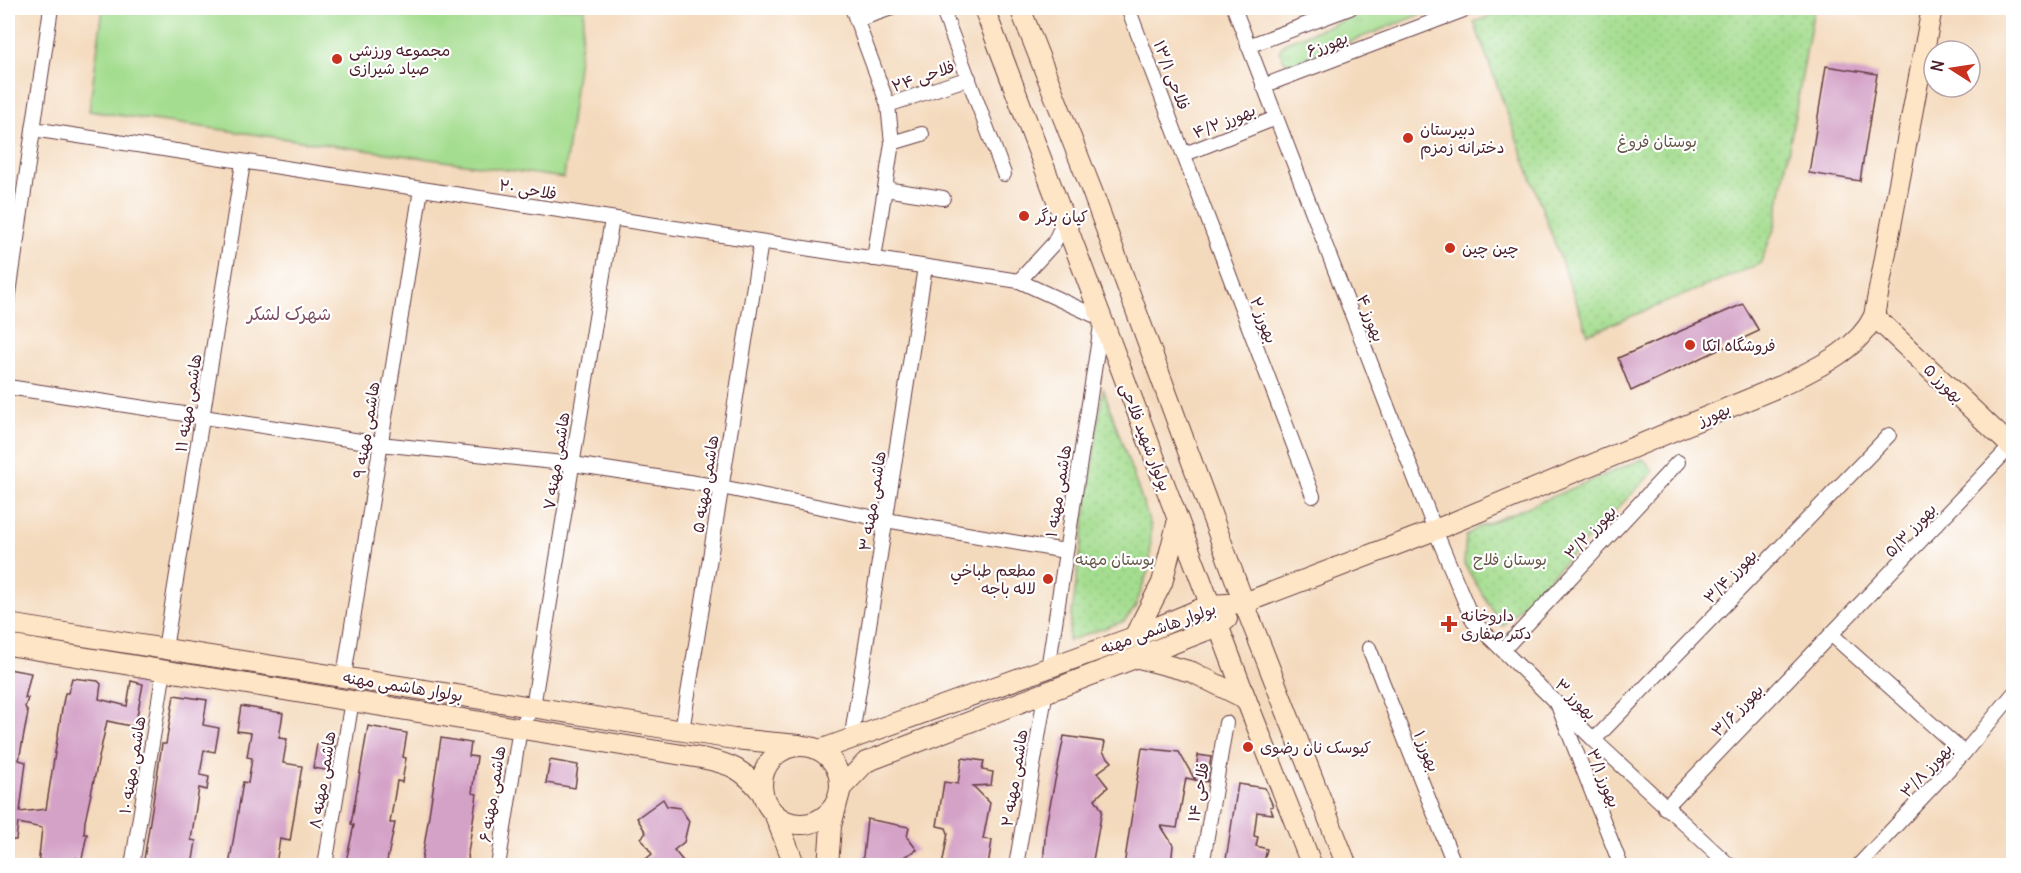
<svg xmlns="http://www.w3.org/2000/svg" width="2021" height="873" font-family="Delius,'Playpen Sans Arabic',sans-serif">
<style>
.grass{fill:url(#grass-tufts);stroke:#777e5d;stroke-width:1.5}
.park{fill:url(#park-dots);stroke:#777e5d;stroke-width:1.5}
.garden{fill:#a4dd8f;stroke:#777e5d;stroke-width:1.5}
.building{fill:#d4a2c7}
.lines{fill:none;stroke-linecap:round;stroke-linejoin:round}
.street-casing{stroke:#643b41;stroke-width:16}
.secondary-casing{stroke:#643b41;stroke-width:22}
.street{stroke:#fff;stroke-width:14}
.secondary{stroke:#fee5c5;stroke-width:20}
.poi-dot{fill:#c8321e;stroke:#fff;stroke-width:2}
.labels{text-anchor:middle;stroke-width:4.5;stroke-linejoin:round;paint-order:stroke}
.street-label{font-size:16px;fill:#4a1f2b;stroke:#fff}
.poi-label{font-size:16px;fill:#4a1f2b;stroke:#fff;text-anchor:start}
.park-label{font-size:16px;fill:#655849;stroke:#fff}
.neighbourhood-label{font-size:18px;fill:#7a4d62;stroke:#fff}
</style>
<defs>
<pattern id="grass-tufts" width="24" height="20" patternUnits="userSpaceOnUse" patternTransform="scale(1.5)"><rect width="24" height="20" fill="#a4dd8f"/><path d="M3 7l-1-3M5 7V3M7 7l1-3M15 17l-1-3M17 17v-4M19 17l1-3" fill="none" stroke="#8fbd7c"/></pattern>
<pattern id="park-dots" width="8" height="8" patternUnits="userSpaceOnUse" patternTransform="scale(1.5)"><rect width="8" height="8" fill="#a4dd8f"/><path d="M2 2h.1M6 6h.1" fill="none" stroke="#8fbd7c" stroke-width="1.8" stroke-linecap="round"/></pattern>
</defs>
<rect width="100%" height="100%" fill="#fff"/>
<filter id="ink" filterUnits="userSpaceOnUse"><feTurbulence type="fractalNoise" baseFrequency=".0167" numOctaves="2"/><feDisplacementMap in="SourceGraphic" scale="12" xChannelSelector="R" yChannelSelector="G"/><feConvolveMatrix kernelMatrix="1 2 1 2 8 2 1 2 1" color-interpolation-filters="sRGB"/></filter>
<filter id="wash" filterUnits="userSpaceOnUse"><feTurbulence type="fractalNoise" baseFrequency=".008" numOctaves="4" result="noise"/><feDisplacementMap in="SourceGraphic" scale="24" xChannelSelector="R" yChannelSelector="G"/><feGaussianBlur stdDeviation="1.35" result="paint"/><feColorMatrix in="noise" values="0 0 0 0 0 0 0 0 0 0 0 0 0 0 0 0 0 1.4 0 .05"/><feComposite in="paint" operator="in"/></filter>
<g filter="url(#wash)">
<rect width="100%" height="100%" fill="#f4dabd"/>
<!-- grass -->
<polygon class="grass" points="1377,8 1438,8 1294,63 1285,62 1279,51 1286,42"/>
<!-- park -->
<g class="park">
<polygon points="1511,8 1814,8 1775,227 1760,264 1588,334 1474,22"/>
<polygon points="1103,388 1151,526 1150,565 1135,608 1124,621 1068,641"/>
<polygon points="1643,459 1654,471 1502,626 1464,564 1466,536 1477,528"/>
</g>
<!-- garden -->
<polygon class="garden" points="103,8 585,8 564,178 89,111"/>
<g id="blocks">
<!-- building -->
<g class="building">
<polygon points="1826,66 1877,74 1860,181 1809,173"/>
<polygon points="1743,304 1759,331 1631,391 1618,358"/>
<polygon points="8,669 31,673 25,698 28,698 25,707 28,713 19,760 26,762 20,812 46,809 63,703 65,693 68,693 72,678 98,681 101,684 99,699 127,706 131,681 143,684 135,727 107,721 85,821 84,834 87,834 82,859 76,858 76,866 38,866 42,828 18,823 16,840 8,840"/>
<polygon points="174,695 207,700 203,725 219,728 215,752 204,750 200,775 209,777 207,790 199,788 191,840 196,841 192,866 143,866 162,744 166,744"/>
<polygon points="241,706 283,713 279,738 287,739 283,763 302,766 290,841 280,839 276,864 271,866 229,866 243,782 248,783 252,758 247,757 251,733 237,731"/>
<polygon points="368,726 407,733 403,757 406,758 402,782 397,781 390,823 395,823 386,866 345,866 354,825 351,824"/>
<polygon points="1064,736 1105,742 1103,752 1112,762 1097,773 1108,787 1095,799 1102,810 1092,866 1043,866 1046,825"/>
<polygon points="441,738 471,743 469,756 477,757 472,793 477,794 468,853 469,866 421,866"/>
<polygon points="317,744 335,746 331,771 313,768"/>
<polygon points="1142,748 1179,752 1195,780 1186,778 1177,828 1161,826 1173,845 1171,866 1124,866"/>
<polygon points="1198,755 1211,757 1207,782 1195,780"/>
<polygon points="962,758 984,761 982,770 993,772 991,785 973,786 990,803 983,839 992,840 988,866 942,866 948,833 946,828 937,826 944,782 958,784"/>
<polygon points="550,760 578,765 575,788 546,783"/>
<polygon points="1238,784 1265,788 1273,806 1270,807 1273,814 1257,812 1254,836 1258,837 1256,846 1267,849 1263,866 1225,866"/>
<polygon points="663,799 667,806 680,808 689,821 684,842 674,850 687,866 637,866 652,854 641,838 646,833 637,818"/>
<polygon points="867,819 909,827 907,837 917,850 905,856 901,866 862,866"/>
</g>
</g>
</g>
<g filter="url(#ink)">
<use href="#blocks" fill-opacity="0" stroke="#643b41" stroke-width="1.5"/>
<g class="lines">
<defs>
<g id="street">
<polyline points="852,8 888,105 892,143 874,259"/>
<polyline points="942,8 1004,174"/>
<polyline points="1128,8 1313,496"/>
<polyline points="1234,8 1435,530 1473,621 1594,740 1730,866"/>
<polyline points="857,20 892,8"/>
<polyline points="1248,46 1350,8"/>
<polyline points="1263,86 1469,8"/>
<polyline points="888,105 969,78"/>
<polyline points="33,129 1019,281 1102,319 1048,669"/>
<polyline points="892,143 922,134"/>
<polyline points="1185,154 1276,118"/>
<polyline points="885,189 943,198"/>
<polyline points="1019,281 1054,243 1064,221"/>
<polyline points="8,300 51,8"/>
<polyline points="8,387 380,444 573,464 721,487 886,520 1065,551"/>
<polyline points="1832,635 1964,753"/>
<polyline points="1369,648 1455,866"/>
<polyline points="165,649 243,163"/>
<polyline points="1503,650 1678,462"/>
<polyline points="344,676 421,189"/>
<polyline points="1559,708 1621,866"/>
<polyline points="682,731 761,242"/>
<polyline points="1594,740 1889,435"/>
<polyline points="851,741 925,267"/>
<polyline points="1665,808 2014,443"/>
<polyline points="132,866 164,670"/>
<polyline points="325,866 352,700"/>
<polyline points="498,866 520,728 533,707 612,219"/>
<polyline points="1016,866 1045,696"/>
<polyline points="1202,866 1226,723"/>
<polyline points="1858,866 1964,753 2014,693"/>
</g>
<g id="secondary">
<polyline points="984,8 1246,699 1312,866"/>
<polyline points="1020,8 1092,191 1244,603 1347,866"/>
<polyline points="1874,316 2014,449"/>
<polyline points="8,624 734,739 799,745"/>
<polyline points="1134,637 1162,583 1178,520"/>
<path d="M 8,645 L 701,758 C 732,764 743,769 763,794"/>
<polyline points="1139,658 1192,672 1246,699"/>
<circle cx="801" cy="785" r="39"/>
<path d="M 820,750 L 1134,637 L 1210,605 L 1244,603 L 1435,530 L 1783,385 C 1816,368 1857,351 1874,316 L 1932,8"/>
<polyline points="774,813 795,866"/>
<polyline points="828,866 831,826 841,788 866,762 1218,626 1227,619"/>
</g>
</defs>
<!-- street casing -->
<use href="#street" class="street-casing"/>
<!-- secondary casing -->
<use href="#secondary" class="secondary-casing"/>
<!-- street -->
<use href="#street" class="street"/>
<!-- secondary -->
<use href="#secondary" class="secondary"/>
</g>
</g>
<!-- markers -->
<g class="poi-dot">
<circle cx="337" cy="59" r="6"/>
<circle cx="1408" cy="138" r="6"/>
<circle cx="1024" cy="216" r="6"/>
<circle cx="1450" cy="248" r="6"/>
<circle cx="1690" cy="345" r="6"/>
<circle cx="1048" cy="579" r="6"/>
<path d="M1446 615h6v6h6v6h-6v6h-6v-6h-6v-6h6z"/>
<circle cx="1248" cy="747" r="6"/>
</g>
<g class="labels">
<!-- street labels -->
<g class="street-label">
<text transform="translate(1327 44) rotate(-21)" y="6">بهورز۶</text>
<text transform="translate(1172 75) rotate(69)" y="6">فلاحی ۱۳/۱</text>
<text transform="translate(923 76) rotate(-19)" y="6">فلاحی ۲۴</text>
<text transform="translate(1224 121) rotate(-22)" y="6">بهورز ۴/۲</text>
<text transform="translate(528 189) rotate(9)" y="6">فلاحی ۲۰</text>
<text transform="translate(1371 318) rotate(69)" y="6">بهورز ۴</text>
<text transform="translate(1264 320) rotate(69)" y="6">بهورز ۲</text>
<text transform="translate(1944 383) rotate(44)" y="6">بهورز ۵</text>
<text transform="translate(188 403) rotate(-81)" y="6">هاشمی مهنه ۱۱</text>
<text transform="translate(1714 414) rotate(-23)" y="6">بهورز</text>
<text transform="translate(366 430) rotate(-81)" y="6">هاشمی مهنه ۹</text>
<text transform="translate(1146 437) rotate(69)" y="6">بولوار شهید فلاحی</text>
<text transform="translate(556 461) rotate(-81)" y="6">هاشمی مهنه ۷</text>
<text transform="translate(705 484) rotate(-81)" y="6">هاشمی مهنه ۵</text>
<text transform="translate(1058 491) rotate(-81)" y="6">هاشمی مهنه ۱</text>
<text transform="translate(872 501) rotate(-81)" y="6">هاشمی مهنه ۳</text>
<text transform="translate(1910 530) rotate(-47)" y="6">بهورز ۵/۳</text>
<text transform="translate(1590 532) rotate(-47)" y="6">بهورز ۳/۲</text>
<text transform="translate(1730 576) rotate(-46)" y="6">بهورز ۳/۴</text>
<text transform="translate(1158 628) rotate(-20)" y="6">بولوار هاشمی مهنه</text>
<text transform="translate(403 686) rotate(9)" y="6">بولوار هاشمی مهنه</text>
<text transform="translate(1576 699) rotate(45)" y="6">بهورز ۳</text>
<text transform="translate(1737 710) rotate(-46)" y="6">بهورز ۳/۶</text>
<text transform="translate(1427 751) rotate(68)" y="6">بهورز ۱</text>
<text transform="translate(132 765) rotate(-81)" y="6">هاشمی مهنه ۱۰</text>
<text transform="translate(1926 770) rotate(-47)" y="6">بهورز ۳/۸</text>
<text transform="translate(1014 778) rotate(-81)" y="6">هاشمی مهنه ۲</text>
<text transform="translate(1604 778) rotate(68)" y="6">بهورز ۳/۱</text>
<text transform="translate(322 780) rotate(-81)" y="6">هاشمی مهنه ۸</text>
<text transform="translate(1198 792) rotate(-80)" y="6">فلاحی ۱۴</text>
<text transform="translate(492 794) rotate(-81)" y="6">هاشمی مهنه ۶</text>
</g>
<!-- poi labels -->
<g class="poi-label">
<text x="349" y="56">مجموعه ورزشی<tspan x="349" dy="18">صیاد شیرازی</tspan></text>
<text x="1420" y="135">دبیرستان<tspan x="1420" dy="18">دخترانه زمزم</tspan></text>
<text x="1036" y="222">کیان برگر</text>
<text x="1462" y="254">چین چین</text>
<text x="1702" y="351">فروشگاه اتکا</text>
<text x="1036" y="576" text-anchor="end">مطعم طباخي<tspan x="1036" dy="18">لاله باجه</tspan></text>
<text x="1461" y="621">داروخانه<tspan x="1461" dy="18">دکتر صفاری</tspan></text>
<text x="1260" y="753">کیوسک نان رضوی</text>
</g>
<!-- park labels -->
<g class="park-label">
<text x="1657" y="147">بوستان فروغ</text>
<text x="1115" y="565">بوستان مهنه</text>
<text x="1510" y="565">بوستان فلاح</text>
</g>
<!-- neighbourhood labels -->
<g class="neighbourhood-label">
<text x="289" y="320">شهرک لشکر</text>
</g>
</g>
<!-- margin -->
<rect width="2021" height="873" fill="none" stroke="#fff" stroke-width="30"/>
<!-- north arrow -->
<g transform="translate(1952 69) rotate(282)"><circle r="28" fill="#ffffff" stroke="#b7a5aa" stroke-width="1.5"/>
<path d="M0-4.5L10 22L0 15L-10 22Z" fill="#c8321e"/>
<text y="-9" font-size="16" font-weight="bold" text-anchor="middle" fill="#4a1f2b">N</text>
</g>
</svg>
